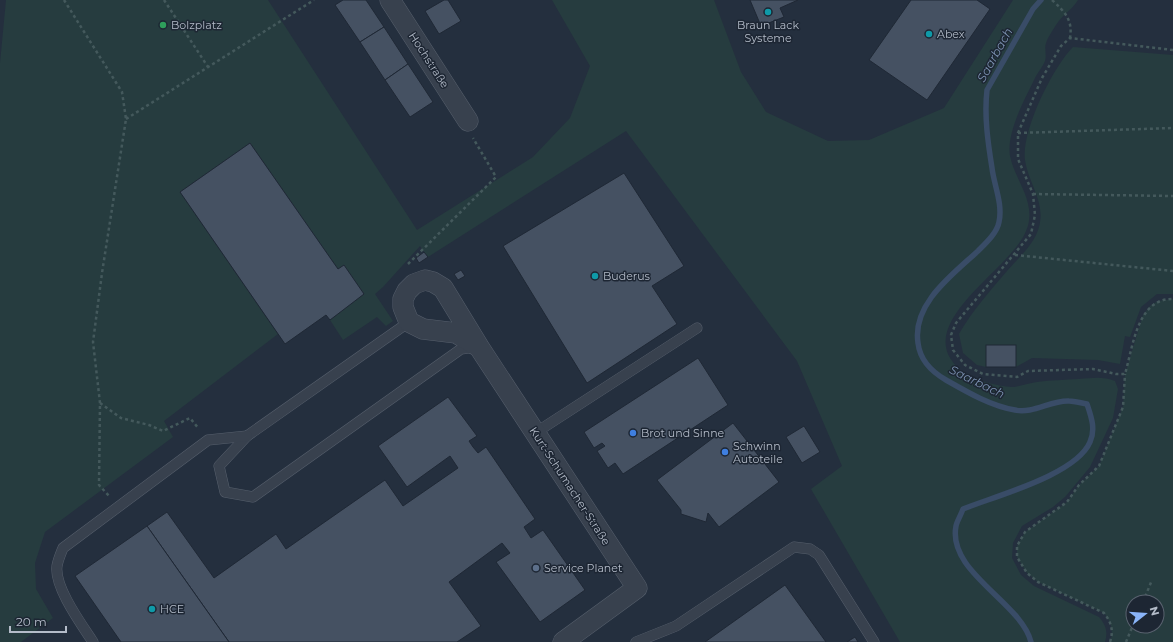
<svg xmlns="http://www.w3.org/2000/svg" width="1173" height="642" font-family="Montserrat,sans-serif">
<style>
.green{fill:#263c3f;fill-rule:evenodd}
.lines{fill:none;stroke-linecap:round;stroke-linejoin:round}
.stream{stroke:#394c67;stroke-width:5.5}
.building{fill:#455162;stroke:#1f2835}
.lane-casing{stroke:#565f6c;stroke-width:11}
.street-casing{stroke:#565f6c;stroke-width:21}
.path{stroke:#44595c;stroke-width:2.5;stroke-dasharray:3 3;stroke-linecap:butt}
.lane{stroke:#38414e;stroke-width:10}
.street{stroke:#38414e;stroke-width:20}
.culture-dot{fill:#0f9aa8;stroke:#1d2633;stroke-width:1.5}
.leisure-dot{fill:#2e9e5b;stroke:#1d2633;stroke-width:1.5}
.shop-dot{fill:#3f7fe0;stroke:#1d2633;stroke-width:1.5}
.service-dot{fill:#5c6f8a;stroke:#1d2633;stroke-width:1.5}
.labels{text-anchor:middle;stroke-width:3;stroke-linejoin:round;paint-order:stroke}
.poi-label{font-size:11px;fill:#b4bcc9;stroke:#1d2633;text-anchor:start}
.street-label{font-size:11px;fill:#b4bcc9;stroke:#1d2633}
.water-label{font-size:12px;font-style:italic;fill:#7c92b1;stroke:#1d2633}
</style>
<rect width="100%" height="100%" fill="#242f3e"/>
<!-- green -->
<g class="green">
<path d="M 6,0 L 268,0 L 417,230 L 533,157 L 570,118 L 590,66 L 552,0 L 714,0 L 741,72 L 766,112 L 828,141 L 869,140 L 944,108 L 1013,0 L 1078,0 C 1072,10 1062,15 1056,25 C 1053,30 1048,37 1046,43 C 1044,48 1047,55 1045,61 C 1043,66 1039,71 1036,76 C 1026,97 1006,132 1010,156 C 1015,181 1038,203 1026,231 C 1010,272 900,329 967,375 C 977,381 1002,387 1014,387 C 1021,386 1029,383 1037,382 C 1051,380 1065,380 1079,379 C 1092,378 1103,376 1115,381 L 1118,389 L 1113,418 L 1090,467 L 1065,497 L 1053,507 L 1022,526 L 1013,543 L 1012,558 L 1021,575 L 1034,586 L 1099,617 C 1106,625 1108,632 1105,642 L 900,642 L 811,489 L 842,466 L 797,361 L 626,131 L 428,257 L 420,246 L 383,287 L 375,294 L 393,321 L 386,326 L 377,317 L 343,340 L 330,320 L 364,294 L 344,265 L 338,269 L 250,143 L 180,192 L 278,334 L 164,421 L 173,437 L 45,532 L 35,563 L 36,589 L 53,618 L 21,642 L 0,642 L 0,63 Z"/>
<path d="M 1073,47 L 1173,55 L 1173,294 L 1157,294 L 1141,307 L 1130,337 L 1125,336 L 1120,364 L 1098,360 L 1032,358 L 1016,367 L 986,367 L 977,365 L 963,353 L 959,334 C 972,311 990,291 1007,271 C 1019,257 1034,245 1039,227 C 1046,202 1028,183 1025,160 C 1021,131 1053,67 1073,47 Z"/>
<path d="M 1173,299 L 1173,642 L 1110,642 C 1114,630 1111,622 1104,613 L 1038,582 L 1027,573 L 1017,557 L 1017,546 L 1025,532 L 1067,502 L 1079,485 L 1099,466 L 1123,407 L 1125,374 L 1143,315 L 1150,306 L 1158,301 ZM 1133,602 L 1157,602 L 1157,626 L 1133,626 Z"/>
</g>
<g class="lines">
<!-- stream -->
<path class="stream" d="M 1031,642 C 1021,602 947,572 956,526 C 957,521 961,515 963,509 C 995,496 1076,475 1090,442 C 1096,429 1091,416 1087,404 C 1081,403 1074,401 1069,401 C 1051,400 1033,414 1015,410 C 991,406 967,392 946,380 C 932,372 920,360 918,343 C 912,304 952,275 978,251 C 986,243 997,233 999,222 C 1003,204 994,185 992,168 C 988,143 984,116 987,90 L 1033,9 L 1041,0"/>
</g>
<!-- building -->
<g class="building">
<polygon points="343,0 366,0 384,27 360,42 335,5"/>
<polygon points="444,0 448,0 461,21 439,34 425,11"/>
<polygon points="750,0 798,0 780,8 784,17 761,26"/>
<polygon points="911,0 977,0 990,9 927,100 869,60"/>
<polygon points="384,27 408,64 385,80 360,42"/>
<polygon points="408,64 433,102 410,117 385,80"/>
<polygon points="250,143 338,269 344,265 364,294 330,320 326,315 285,344 180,192"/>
<polygon points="624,173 684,266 652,286 677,324 587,383 503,246"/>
<polygon points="424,252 428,257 419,263 416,258"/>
<polygon points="461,270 465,276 458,280 454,274"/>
<rect x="986" y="345" width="30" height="22"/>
<polygon points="698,358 728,405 623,474 615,463 608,468 597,451 605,446 602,443 594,448 584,432"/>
<polygon points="448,397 477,436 469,441 473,447 478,453 486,447 535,519 524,527 531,538 543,530 585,590 540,622 496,562 510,553 502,543 449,582 481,626 457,642 229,642 147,526 167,512 214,578 276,534 286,549 385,480 403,506 458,468 450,456 407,487 378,446"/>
<polygon points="733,423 779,482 719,527 708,513 706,522 681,514 681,510 657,480"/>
<polygon points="804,426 820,452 802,463 786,437"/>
<polygon points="147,526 229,642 121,642 75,576"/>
<polygon points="785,585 826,642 705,642"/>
<polygon points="855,637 858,642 847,642"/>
</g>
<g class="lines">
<defs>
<g id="lane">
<polyline points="409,322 247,436 219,466 225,492 253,497 461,349 476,347"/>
<polyline points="535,433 697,328"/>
<path d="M 93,642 C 82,625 54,587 57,566 C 58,560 61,553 63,548 L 208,440 L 247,436"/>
<polyline points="636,642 676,626 794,547 810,549 819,555 874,642"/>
</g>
<g id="street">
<polyline points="390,0 468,121"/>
<polyline points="479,347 456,333 423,329 409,322 403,307 403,299 407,291 414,284 425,280 433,282 443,288 479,347 637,588 563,642"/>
</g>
</defs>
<!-- lane casing -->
<use href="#lane" class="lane-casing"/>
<!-- street casing -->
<use href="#street" class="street-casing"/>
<!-- path -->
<g class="path">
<polyline points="64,0 122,92 126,119 102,273 93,342 100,403 99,485 109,496"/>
<polyline points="164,0 208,67"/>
<path d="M 1052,0 C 1065,12 1073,20 1070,38"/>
<path d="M 1173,50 L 1070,38 L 1061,46 L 1042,78 L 1018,133 L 1018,159 L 1033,194 L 1035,215 L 1031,234 L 956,323 L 951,335 L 953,350 L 965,365 L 983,374 L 1017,377 L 1028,371 L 1093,369 L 1116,374 L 1125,374 C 1133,347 1137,298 1173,299"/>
<polyline points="126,119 314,0"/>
<polyline points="1018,133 1173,128"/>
<polyline points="1033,194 1173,196"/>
<polyline points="1015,255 1173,271"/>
<polyline points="408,264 496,177 473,138"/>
<polyline points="100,403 121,418 149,425 163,431 190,418 199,429"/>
<polyline points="1143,602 1152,580"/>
<path d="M 1110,642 C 1114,630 1111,622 1104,613 L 1038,582 L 1027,573 L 1017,557 L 1017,546 L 1025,532 L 1067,502 L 1079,485 L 1099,466 L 1123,407 L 1125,374"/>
<polyline points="1126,642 1133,625"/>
</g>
<!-- lane -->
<use href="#lane" class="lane"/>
<!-- street -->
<use href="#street" class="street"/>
</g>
<!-- markers -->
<g class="culture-dot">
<circle cx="768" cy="12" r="4"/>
<circle cx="929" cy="34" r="4"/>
<circle cx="595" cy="276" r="4"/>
<circle cx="152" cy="609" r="4"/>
</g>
<circle class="leisure-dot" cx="163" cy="25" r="4"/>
<g class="shop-dot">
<circle cx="633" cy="433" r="4"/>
<circle cx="725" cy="452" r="4"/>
</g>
<circle class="service-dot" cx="536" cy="568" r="4"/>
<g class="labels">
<!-- poi labels -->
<g class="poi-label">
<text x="171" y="29">Bolzplatz</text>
<text x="768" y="29" text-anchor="middle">Braun Lack<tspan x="768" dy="13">Systeme</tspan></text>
<text x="937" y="38">Abex</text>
<text x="603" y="280">Buderus</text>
<text x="641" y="437">Brot und Sinne</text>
<text x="733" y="450">Schwinn<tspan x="733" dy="13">Autoteile</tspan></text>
<text x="544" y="572">Service Planet</text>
<text x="160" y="613">HCE</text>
</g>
<!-- street labels -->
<g class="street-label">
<text transform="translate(429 60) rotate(57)" y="4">Hochstraße</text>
<text transform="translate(570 486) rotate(57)" y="4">Kurt-Schumacher-Straße</text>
</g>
<!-- water labels -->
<g class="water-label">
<text transform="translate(995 55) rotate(-61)" y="4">Saarbach</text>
<text transform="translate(977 382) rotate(26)" y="4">Saarbach</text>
</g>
</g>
<!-- north arrow -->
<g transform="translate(1145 614) rotate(73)"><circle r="19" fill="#1d2633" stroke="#59626f"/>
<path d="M0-3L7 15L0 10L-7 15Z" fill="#8ab4f8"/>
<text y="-6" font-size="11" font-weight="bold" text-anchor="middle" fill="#b4bcc9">N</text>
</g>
<!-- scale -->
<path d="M10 626v6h56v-6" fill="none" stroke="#b4bcc9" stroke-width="2"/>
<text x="16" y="626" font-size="12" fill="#b4bcc9" stroke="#1d2633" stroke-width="3" paint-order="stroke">20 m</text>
</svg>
